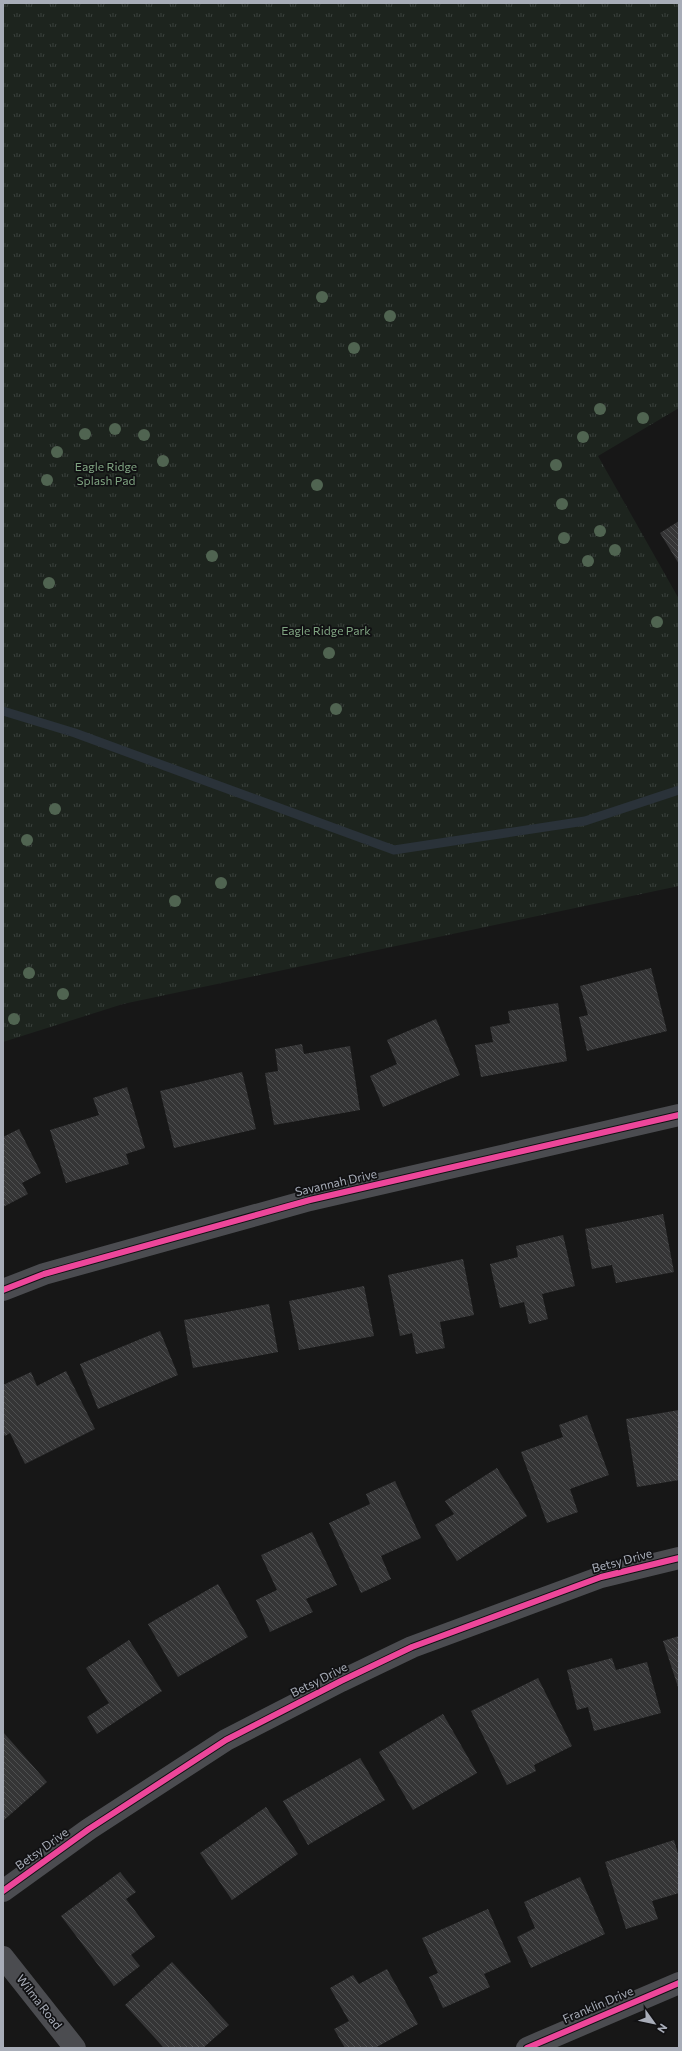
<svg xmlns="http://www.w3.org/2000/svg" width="682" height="2051" font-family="Commissioner,sans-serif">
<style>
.park{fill:url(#park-tufts)}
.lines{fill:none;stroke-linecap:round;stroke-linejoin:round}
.stream{stroke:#2a3239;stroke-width:9}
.building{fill:url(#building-back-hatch)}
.minor{stroke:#4b4c50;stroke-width:22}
.cycleway-casing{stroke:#111113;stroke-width:8}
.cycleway{stroke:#ed469a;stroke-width:6}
.tree{fill:#506451}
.labels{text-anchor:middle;stroke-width:3.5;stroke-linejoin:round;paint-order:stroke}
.park-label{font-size:12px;fill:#7fa381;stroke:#111113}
.street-label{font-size:12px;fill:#a8adb8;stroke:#111113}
</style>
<defs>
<pattern id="park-tufts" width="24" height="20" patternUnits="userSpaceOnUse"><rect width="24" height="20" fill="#1d241e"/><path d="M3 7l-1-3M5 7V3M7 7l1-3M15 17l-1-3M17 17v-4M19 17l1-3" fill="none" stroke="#3b413d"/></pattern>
<pattern id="building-back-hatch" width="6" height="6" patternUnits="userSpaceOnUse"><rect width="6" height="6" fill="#353536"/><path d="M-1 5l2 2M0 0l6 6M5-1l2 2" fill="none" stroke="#4f5051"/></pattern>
</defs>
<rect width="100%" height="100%" fill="#171717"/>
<!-- park -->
<polygon class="park" points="3,3 679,3 679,408 598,456 679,599 679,886 123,1004 3,1042"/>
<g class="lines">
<!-- stream -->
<polyline class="stream" points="3,711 75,733 394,850 585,821 679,790"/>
</g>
<!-- building -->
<g class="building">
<polygon points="679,521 679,564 660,533"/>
<polygon points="651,968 667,1031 587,1051 579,1017 588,1015 580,986"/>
<polygon points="558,1003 567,1061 481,1077 475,1045 493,1042 490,1027 510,1023 508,1011"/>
<polygon points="436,1019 460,1075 383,1107 370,1076 397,1064 387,1040"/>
<polygon points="302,1044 304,1054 350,1046 360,1110 274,1125 265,1073 278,1071 275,1049"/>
<polygon points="242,1072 256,1129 174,1148 160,1091"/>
<polygon points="127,1087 145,1148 126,1154 129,1164 66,1183 50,1130 99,1115 93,1098"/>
<polygon points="19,1129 41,1173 22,1183 28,1194 3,1207 3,1137"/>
<polygon points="663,1214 674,1272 616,1283 612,1265 592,1269 585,1229"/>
<polygon points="563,1235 575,1286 542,1294 548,1319 529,1324 524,1302 500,1308 490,1264 518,1257 516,1246"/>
<polygon points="463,1259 474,1315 440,1322 445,1348 416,1354 412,1333 400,1336 388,1275"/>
<polygon points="364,1286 374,1336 299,1350 289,1301"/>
<polygon points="269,1304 278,1352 193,1368 184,1320"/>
<polygon points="160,1331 178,1375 98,1409 80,1364"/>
<polygon points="66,1371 95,1429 25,1464 10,1433 5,1436 3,1433 3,1385 31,1372 37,1386"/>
<polygon points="679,1410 679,1480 637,1487 626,1419"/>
<polygon points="587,1415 609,1475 570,1489 578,1512 547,1523 521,1452 563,1437 559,1425"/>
<polygon points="497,1468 527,1516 457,1561 435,1525 454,1514 445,1501"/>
<polygon points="395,1481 421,1538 381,1556 391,1579 361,1593 329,1523 370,1504 366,1494"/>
<polygon points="312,1532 337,1585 306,1599 313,1612 270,1632 256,1600 277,1590 261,1555"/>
<polygon points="218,1584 248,1637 178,1677 148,1624"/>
<polygon points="679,1636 679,1690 663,1641"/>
<polygon points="129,1640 162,1691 97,1734 87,1717 109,1703 86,1668"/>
<polygon points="612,1658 616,1670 647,1662 661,1713 594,1731 588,1707 577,1710 567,1670"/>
<polygon points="538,1678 572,1746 534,1765 536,1771 507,1785 471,1711"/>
<polygon points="443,1714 477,1773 413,1810 379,1752"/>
<polygon points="3,1732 47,1782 3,1821"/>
<polygon points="360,1758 385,1800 308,1845 283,1801"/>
<polygon points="266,1807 298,1854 232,1900 200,1853"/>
<polygon points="674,1840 679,1857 679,1893 652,1901 658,1919 626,1929 605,1862"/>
<polygon points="120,1872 136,1892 126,1899 155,1937 131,1955 140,1966 114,1986 61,1916"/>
<polygon points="580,1877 605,1934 531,1968 517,1937 535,1928 524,1902"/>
<polygon points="488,1909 511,1962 484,1974 490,1987 443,2008 429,1977 438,1973 422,1938"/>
<polygon points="172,1962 229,2025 203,2048 164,2048 125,2005"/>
<polygon points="387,1969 418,2024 375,2048 345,2048 334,2029 349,2021 330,1988 353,1975 359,1984"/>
</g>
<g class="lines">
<!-- minor -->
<g class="minor">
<polyline points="3,1290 44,1274 310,1200 679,1115"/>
<polyline points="3,1891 89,1829 226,1740 341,1681 412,1647 601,1577 679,1558"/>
<polyline points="3,1957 75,2048"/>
<polyline points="527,2048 679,1983"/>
</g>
<defs>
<g id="cycleway">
<polyline points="3,1290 44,1274 310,1200 679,1115"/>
<polyline points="3,1891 89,1829 226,1740 341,1681 412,1647 601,1577 679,1558"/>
<polyline points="527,2048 679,1983"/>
</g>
</defs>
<!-- cycleway casing -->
<use href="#cycleway" class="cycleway-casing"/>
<!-- cycleway -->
<use href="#cycleway" class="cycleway"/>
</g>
<!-- trees -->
<g class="tree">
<circle cx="322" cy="297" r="6"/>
<circle cx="390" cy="316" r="6"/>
<circle cx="354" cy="348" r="6"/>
<circle cx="600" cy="409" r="6"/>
<circle cx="643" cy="418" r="6"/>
<circle cx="115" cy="429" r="6"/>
<circle cx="85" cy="434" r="6"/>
<circle cx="144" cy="435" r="6"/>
<circle cx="583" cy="437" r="6"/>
<circle cx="57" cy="452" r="6"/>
<circle cx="163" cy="461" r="6"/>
<circle cx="556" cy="465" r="6"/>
<circle cx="47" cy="480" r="6"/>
<circle cx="317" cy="485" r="6"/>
<circle cx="562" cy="504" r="6"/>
<circle cx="600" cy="531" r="6"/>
<circle cx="564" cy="538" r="6"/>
<circle cx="615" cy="550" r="6"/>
<circle cx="212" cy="556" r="6"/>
<circle cx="588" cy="561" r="6"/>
<circle cx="49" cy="583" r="6"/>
<circle cx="657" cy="622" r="6"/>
<circle cx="329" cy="653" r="6"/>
<circle cx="336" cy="709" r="6"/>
<circle cx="55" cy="809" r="6"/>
<circle cx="27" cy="840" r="6"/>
<circle cx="221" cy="883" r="6"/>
<circle cx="175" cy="901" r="6"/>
<circle cx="29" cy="973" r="6"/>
<circle cx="63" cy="994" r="6"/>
<circle cx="14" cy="1019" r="6"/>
</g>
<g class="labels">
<!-- park labels -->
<g class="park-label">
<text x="106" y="471">Eagle Ridge<tspan x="106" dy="14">Splash Pad</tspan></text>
<text x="326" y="635">Eagle Ridge Park</text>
</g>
<!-- street labels -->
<g class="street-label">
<text transform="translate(336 1183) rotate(-13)" y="4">Savannah Drive</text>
<text transform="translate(622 1561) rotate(-15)" y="4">Betsy Drive</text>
<text transform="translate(319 1680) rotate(-27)" y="4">Betsy Drive</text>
<text transform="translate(42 1849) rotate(-36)" y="4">Betsy Drive</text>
<text transform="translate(39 2002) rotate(52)" y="4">Wilma Road</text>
<text transform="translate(598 2005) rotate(-23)" y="4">Franklin Drive</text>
</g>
</g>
<!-- border -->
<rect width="682" height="2051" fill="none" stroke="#a8adb8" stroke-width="8"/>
<!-- north arrow -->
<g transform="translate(654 2023) rotate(123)" stroke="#111113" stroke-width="3" paint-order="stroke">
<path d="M0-3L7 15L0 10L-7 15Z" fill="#a8adb8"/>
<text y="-6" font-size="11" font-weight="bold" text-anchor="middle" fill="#a8adb8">N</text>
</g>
</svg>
